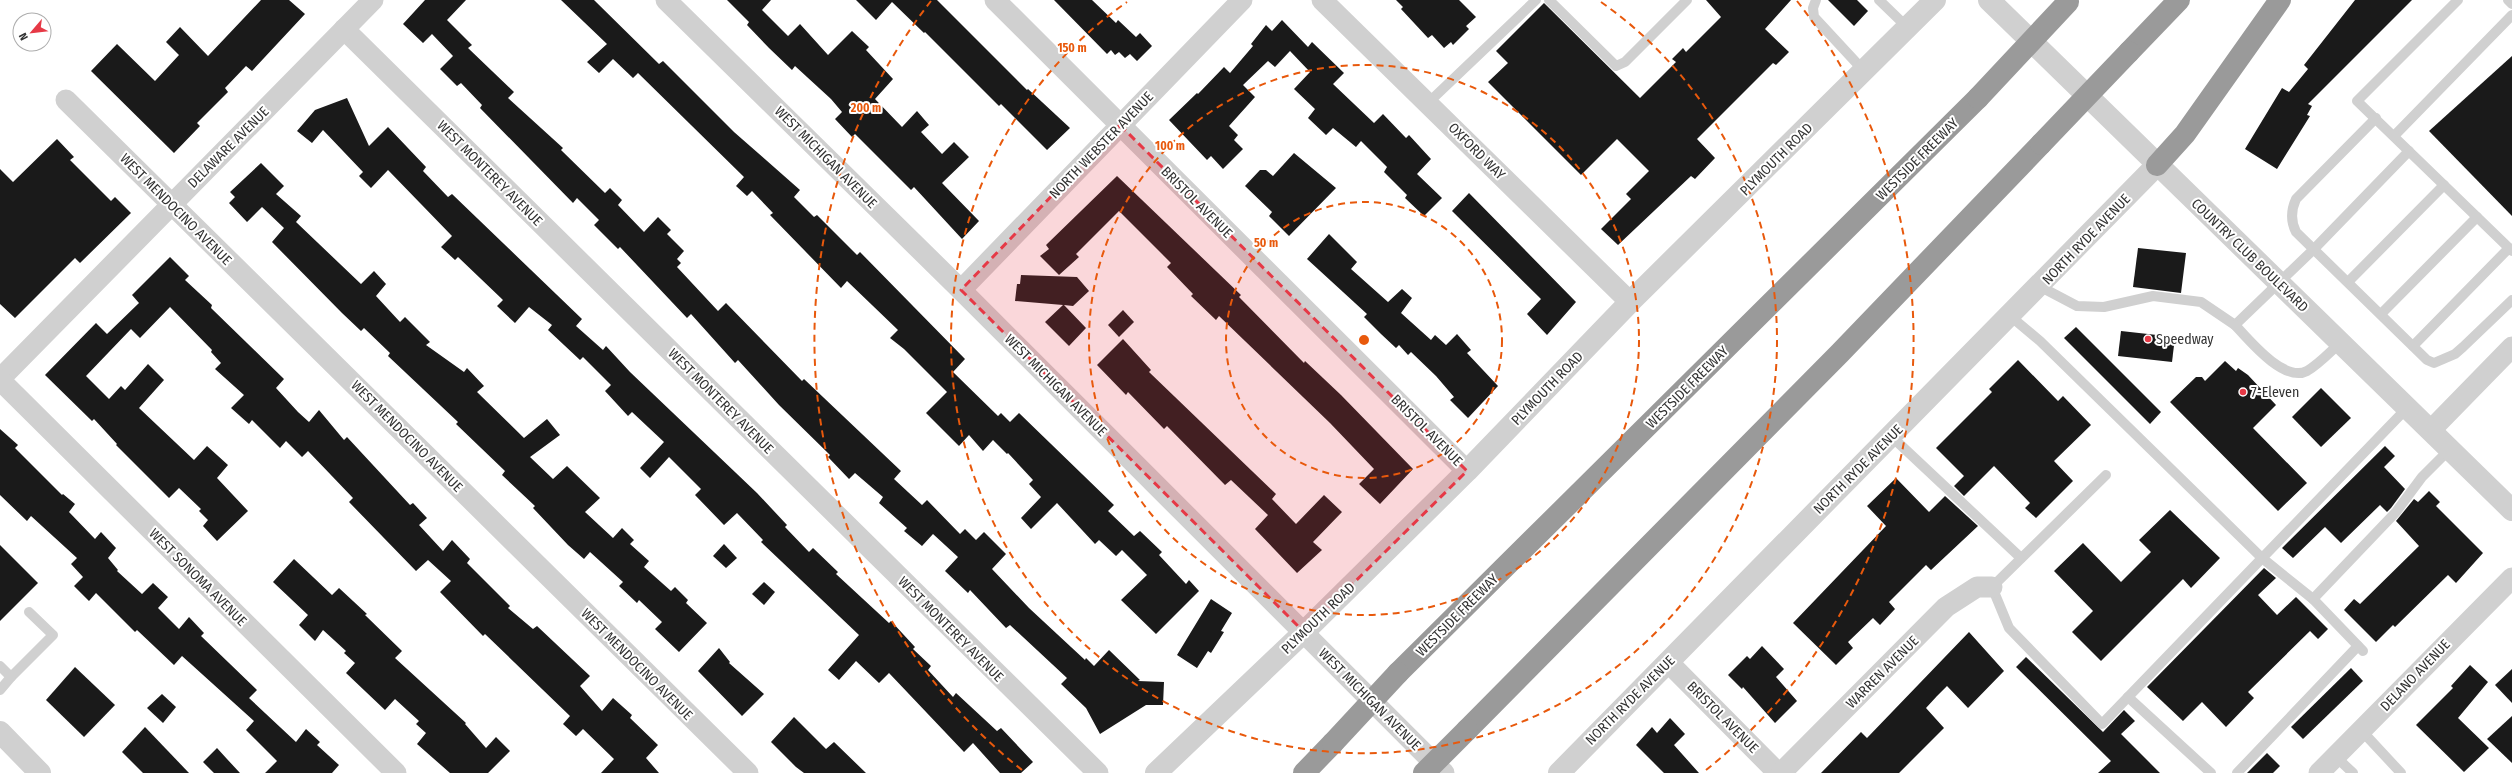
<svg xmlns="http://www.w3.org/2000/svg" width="2512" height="773" font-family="'Fira Sans Condensed',sans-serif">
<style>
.building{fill:#1a1a1a}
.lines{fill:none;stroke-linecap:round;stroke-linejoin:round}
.service{stroke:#d0d0d0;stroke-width:10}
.minor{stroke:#d0d0d0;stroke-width:21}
.tertiary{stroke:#d0d0d0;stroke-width:22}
.motorway{stroke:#9a9a9a;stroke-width:22}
.motorway-bridge{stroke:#9a9a9a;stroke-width:22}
.marked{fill:#e63946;fill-opacity:0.2;stroke:#e63946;stroke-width:3;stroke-dasharray:8 5;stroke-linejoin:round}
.ring{fill:none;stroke:#e8590c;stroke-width:2;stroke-dasharray:7 5}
.poi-dot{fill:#e63946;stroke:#fff;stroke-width:1.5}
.labels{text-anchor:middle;stroke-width:4;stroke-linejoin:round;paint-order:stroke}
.street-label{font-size:14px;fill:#333;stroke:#fff}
.poi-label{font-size:14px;fill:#333;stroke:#fff;text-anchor:start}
.centre{fill:#e8590c;stroke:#fff;stroke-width:2}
.ring-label{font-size:12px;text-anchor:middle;font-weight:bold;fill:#e8590c;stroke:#fff;stroke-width:4;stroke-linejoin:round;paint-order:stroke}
</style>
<rect width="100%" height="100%" fill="#fff"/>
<!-- building -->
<g class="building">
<polygon points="261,0 289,0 305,14 252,71 246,66 225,88 228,92 197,123 200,126 174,153 91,71 117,44 155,81 179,55 166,42 180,27 208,56"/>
<polygon points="425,0 466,0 447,20 472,45 468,48 514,92 508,98 563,148 561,150 605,193 610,188 622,200 618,205 644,232 658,217 671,230 667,234 684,251 677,259 681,263 677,267 718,311 726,303 802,381 804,379 901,471 894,479 922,505 927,500 960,534 965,529 976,540 984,532 1006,554 992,569 1029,608 1085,660 1086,658 1094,666 1109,650 1140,680 1138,681 1164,682 1163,705 1146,705 1100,734 1086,708 1061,684 1067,678 1010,625 1006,628 970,590 968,593 945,571 958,557 933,534 922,546 904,531 907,528 879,503 883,497 855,473 849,479 828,457 830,455 779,405 738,360 735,363 691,314 687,318 620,247 618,249 594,225 599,220 577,198 573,203 480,108 482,105 461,83 457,86 440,69 453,56 432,34 423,43 403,24"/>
<polygon points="561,0 594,0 659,64 663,61 734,132 800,190 794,197 814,217 817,215 857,255 860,252 965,359 953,372 998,416 1001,413 1010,422 1019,413 1114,505 1108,511 1134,536 1140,531 1162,552 1159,555 1186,584 1189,580 1199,591 1156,634 1121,600 1147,575 1122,550 1116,556 1099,540 1095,544 1057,503 1031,529 1021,518 1041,497 1029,484 1033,480 1008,453 1007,454 993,440 983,451 969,435 959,446 926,413 947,392 904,349 890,338 898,330 847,281 841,288 770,215 773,213 752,191 747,196 736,186 744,177 638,73 633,78 613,59 599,73 587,62 607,44"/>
<polygon points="727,0 771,0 762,10 788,36 800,24 828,55 852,31 869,47 866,50 893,79 875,99 902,127 917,111 929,125 921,132 942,154 954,142 969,157 942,183 979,221 962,239 914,187 911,190 855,134 852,137 835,119 842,112 831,99 795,66 792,70 769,48 747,25 749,22"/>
<polygon points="856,0 937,0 1027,90 1028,89 1070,128 1047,150 1001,104 999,106 925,32 924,33 892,2 876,20"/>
<polygon points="1054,0 1092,0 1116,23 1118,20 1136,37 1140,33 1152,46 1137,61 1130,54 1125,58 1119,52 1115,55 1111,50 1107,54"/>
<polygon points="1396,0 1459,0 1476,17 1466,26 1469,29 1453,45 1451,42 1444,48 1432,35 1428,38 1401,9 1403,7"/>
<polygon points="1706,0 1791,0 1765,29 1789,52 1776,65 1773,63 1697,139 1715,158 1695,179 1691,176 1618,245 1601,229 1631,199 1626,194 1649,171 1617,139 1581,175 1488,82 1508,63 1496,51 1544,3 1640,98 1676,62 1672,59 1683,48 1686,52 1721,17"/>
<polygon points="1828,0 1857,0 1868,11 1854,26"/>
<polygon points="2355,0 2412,0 2308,104 2312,106 2307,115 2310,116 2277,169 2245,149 2282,88 2289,92 2308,69 2304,65"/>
<polygon points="1282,20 1308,47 1312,42 1344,73 1333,84 1374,123 1383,114 1406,138 1409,135 1431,159 1417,174 1442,198 1424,216 1405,198 1407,195 1384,172 1387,167 1361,141 1356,147 1333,128 1326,135 1308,118 1315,109 1294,89 1310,72 1290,51 1275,67 1268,61 1243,85 1255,97 1229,126 1238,135 1234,140 1243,149 1223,169 1211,156 1207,160 1169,120 1197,93 1198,94 1224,67 1230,73 1253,46 1251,44 1266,25 1272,31"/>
<polygon points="2512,56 2512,216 2429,131"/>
<polygon points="347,98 369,146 388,127 426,167 423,171 448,197 452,194 582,319 576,326 603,350 606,346 630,372 757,493 787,525 785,527 809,552 813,548 838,572 836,574 889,623 891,621 915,647 913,649 931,666 928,670 953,697 956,693 997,731 1001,728 1033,762 1021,773 1000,773 973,743 964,752 889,673 879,683 856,661 839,680 828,670 859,635 761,542 763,540 737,513 724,525 695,495 701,489 669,457 650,478 640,468 664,442 632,412 628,416 605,391 611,385 583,357 580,360 548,330 552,325 529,307 515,323 497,306 503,300 458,257 455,260 441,247 452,236 388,170 371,188 359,176 363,172 323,130 312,143 297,131 315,110"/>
<polygon points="57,139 74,157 70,160 111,201 115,197 131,213 80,263 75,258 15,318 0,304 0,169 13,182"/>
<polygon points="1294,153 1336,188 1289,236 1269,216 1272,212 1245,186 1260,170 1266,170 1273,176"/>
<polygon points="261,163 284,186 276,194 301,216 296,222 361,284 374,271 386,284 376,296 400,322 405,317 430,342 426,345 464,372 467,368 484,386 477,392 524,438 547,419 560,435 530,457 553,479 567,466 600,498 585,512 613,538 622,528 634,540 630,544 649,561 644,567 671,591 675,587 688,600 686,603 707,623 679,652 655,629 662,622 639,600 637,603 619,586 623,582 590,552 584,559 568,545 533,508 535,506 502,475 505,471 456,424 458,422 388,356 390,353 364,328 361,331 342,313 272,242 284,228 262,207 247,222 229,203 235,197 230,192"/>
<polygon points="1117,176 1241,295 1239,297 1304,363 1305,361 1341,395 1413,469 1380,504 1359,484 1374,469 1330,423 1219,316 1216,320 1191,296 1193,294 1167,267 1171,263 1119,211 1076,254 1079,257 1059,275 1040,256 1049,249 1046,245"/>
<polygon points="1469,193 1576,302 1547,335 1527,314 1541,299 1452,211"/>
<polygon points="1329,234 1357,262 1351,269 1388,302 1402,289 1412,298 1401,313 1431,340 1435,335 1446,345 1457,334 1471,350 1467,353 1498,386 1468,418 1450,400 1454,397 1436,376 1411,352 1408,355 1399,345 1396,348 1381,334 1364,317 1367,314 1307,259"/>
<polygon points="2138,248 2186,253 2181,293 2133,287"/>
<polygon points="170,257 189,276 185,280 212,305 211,308 284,379 276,388 298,412 309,422 319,410 344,440 347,437 410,505 413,503 427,518 419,525 443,551 452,540 470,559 467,563 510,606 508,608 533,629 537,626 590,676 580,686 602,711 613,698 632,715 630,718 658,745 646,758 659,773 601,773 614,759 583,729 576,736 563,724 570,716 485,634 483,636 440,592 451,581 428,560 416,571 349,502 353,498 308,451 302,457 286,441 280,448 252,420 249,424 231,408 244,395 215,369 221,363 211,352 212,350 170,307 140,338 131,329 86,376 109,399 121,386 125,390 148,364 164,380 139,408 194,460 207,446 228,465 217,478 248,511 217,541 203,526 208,520 199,511 201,509 179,488 169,498 116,445 117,444 94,419 92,421 45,375 96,323 107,334 139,303 132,295"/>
<polygon points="1021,275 1077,277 1089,291 1073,306 1064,305 1086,328 1069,346 1045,322 1063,305 1015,301 1017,284 1020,284"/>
<polygon points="1123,310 1134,322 1119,337 1108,325"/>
<polygon points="2076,327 2161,412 2150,424 2064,338"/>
<polygon points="2121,331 2175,337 2172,362 2118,356"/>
<polygon points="1123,339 1151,370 1149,372 1276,494 1272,499 1296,524 1324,495 1342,512 1313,542 1322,550 1297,573 1255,529 1268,515 1231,480 1225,485 1167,426 1164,429 1128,392 1126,395 1097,365"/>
<polygon points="2018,360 2058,401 2063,396 2091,425 2054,461 2073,481 2036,518 2025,508 2030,503 1994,466 1964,496 1954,486 1964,476 1936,448 1992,392 1989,389"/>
<polygon points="2225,361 2236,371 2238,368 2248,375 2276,405 2253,428 2307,483 2278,511 2170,402 2196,377 2202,377 2205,381"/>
<polygon points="2321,388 2351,418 2321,447 2292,417"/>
<polygon points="0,429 18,445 15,448 62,495 63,494 75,504 69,512 95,539 101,532 116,548 108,558 118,570 117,571 142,594 153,583 168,597 158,608 179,629 189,617 204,633 201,636 257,690 249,698 296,742 306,729 320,742 317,745 339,765 332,773 265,773 277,761 246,730 254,721 182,656 174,665 137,630 135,632 96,593 89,601 74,586 83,577 71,564 77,558 31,516 27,521 0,495"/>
<polygon points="2385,446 2395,456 2384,467 2405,489 2391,508 2387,512 2380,505 2341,543 2325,527 2293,558 2282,548"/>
<polygon points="1896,478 1929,512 1945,496 1978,526 1931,570 1926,565 1889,602 1895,609 1880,625 1873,618 1848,642 1853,648 1836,665 1793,623 1886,526 1867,506"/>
<polygon points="2429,491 2440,502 2436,506 2483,553 2456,583 2448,575 2395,627 2393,625 2376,642 2344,610 2354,599 2360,604 2419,546 2396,521 2414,499 2418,502"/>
<polygon points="2170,510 2220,558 2191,588 2183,579 2101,661 2072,632 2093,611 2054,571 2083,543 2121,582 2151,552 2139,540"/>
<polygon points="724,544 737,558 726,568 713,556"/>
<polygon points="0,545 38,583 0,621"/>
<polygon points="294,559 332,595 339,588 367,614 365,615 402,651 395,658 466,723 465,724 486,748 496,737 510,751 488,773 450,773 417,744 426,733 416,724 419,721 395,699 385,710 346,673 355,663 344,653 346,651 323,630 315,641 299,625 308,615 273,582"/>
<polygon points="2264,568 2276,578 2258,595 2277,615 2296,597 2328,629 2318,639 2310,631 2248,692 2254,698 2226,727 2202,702 2183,721 2147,687"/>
<polygon points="764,582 775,592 764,605 752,594"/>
<polygon points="1211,599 1232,613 1221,631 1224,632 1211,653 1208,651 1197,668 1177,655"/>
<polygon points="1969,632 2004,671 1968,708 1947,686 1937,696 1926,708 1944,728 1899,773 1821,773 1861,732 1867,738"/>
<polygon points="1762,646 1784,669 1776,677 1797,701 1775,723 1743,687 1742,689 1728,675 1747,656 1750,659"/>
<polygon points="719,648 730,662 729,663 764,694 742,716 698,671"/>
<polygon points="2026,657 2103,732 2124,710 2135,721 2121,734 2160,773 2098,773 2111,761 2016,667"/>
<polygon points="2470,665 2488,682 2458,718 2489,748 2464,772 2416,725 2453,688 2451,686"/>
<polygon points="75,667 115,705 84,737 46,700"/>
<polygon points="2351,668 2363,681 2303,739 2291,727"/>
<polygon points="2512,669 2512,703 2495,685"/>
<polygon points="162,694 176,707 163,723 147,708"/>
<polygon points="2512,716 2512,763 2487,739"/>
<polygon points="794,717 826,749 834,742 866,773 804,773 796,767 771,742"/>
<polygon points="1670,718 1685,734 1674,745 1699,773 1664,773 1636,745 1652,727 1657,733"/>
<polygon points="145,727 189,773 143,773 122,752"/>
<polygon points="217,748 227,759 240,773 214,773 203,762"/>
<polygon points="2267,753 2280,766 2273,773 2247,773"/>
</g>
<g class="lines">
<!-- service -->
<g class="service">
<polyline points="1549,0 1616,66 1625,62 1687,0"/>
<polyline points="1816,0 1813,8 1814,17 1864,71"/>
<polyline points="1879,0 1908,28"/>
<polyline points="2458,0 2357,101 2512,251"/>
<polyline points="2508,0 2512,4"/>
<polyline points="1428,103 1536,0"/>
<path d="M 2376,118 L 2296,199 C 2291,210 2290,220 2296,232 L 2427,360 L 2434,363 L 2455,354 L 2463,347 L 2512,300"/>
<polyline points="2394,136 2512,15"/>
<polyline points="2348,282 2444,185"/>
<polyline points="2039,286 2077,306 2104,307 2153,296 2201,302 2235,325 2314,249 2409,151"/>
<polyline points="2381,314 2477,217"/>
<polyline points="2009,315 2040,341 2262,558 2313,599"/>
<path d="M 2235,325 C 2249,340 2284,383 2307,371 C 2319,364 2330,352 2340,343"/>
<polyline points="2413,346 2509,248"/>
<polyline points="1891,436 2021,558"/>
<polyline points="2106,475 1992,587 2009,628 2102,724 2407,408"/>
<polyline points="2363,651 2313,599 2396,512 2422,477 2450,449"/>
<polyline points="0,666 11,677 53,635 29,612"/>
<polyline points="0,690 11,677"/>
<polyline points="2128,697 2211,773"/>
<polyline points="2361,730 2401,773"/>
<polyline points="2335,756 2353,773"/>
<polyline points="2237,773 2358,646"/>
</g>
<!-- minor -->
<g class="minor">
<polyline points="666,0 961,290 1444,773"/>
<polyline points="995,0 1467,471"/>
<polyline points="1322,0 1630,302"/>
<polyline points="344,29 1098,773"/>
<polyline points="66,100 748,773"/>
<polyline points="961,290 1242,0"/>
<polyline points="0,379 373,0"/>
<polyline points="0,380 396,773"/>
<polyline points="2431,430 2512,347"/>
<polyline points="1668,662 1778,773"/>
<polyline points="1781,773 1946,607 1977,587 1992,587"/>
<polyline points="2319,773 2512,578"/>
</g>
<!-- tertiary -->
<g class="tertiary">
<polyline points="1989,0 2512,510"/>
<polyline points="0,732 40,773"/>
<polyline points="1156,773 1304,632 1467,471 1630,302 1935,0"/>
<polyline points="1559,773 2157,165"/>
</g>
<!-- motorway -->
<g class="motorway">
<polyline points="2129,52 2179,0"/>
<polyline points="2157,165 2185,134 2280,0"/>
<polyline points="1398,673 1978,98"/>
<polyline points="1467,730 1840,353 2041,144"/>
<polyline points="1304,773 1333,743"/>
</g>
<!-- motorway-bridge -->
<g class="motorway-bridge">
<polyline points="1978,98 2068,2"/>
<polyline points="2041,144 2129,52"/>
<polyline points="1333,743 1398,673"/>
<polyline points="1424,773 1467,730"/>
</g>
</g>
<!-- marked area -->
<path class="marked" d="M 1120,125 L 1467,471 L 1304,632 L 961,290 Z"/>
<!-- distance rings -->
<g class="ring">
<circle cx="1364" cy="340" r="138"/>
<circle cx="1364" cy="340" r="275"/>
<path d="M1601 2A413 413 0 1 1 1127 2"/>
<path d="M1022 770A550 550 0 0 1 931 1M1797 1A550 550 0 0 1 1706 770"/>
</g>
<!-- markers -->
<g class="poi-dot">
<circle cx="2148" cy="339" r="4"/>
<circle cx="2243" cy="392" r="4"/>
</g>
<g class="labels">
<!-- street labels -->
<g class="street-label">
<text transform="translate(1101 145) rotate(-46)" y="5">NORTH WEBSTER AVENUE</text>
<text transform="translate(228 147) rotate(-45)" y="5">DELAWARE AVENUE</text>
<text transform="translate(1477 151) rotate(45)" y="5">OXFORD WAY</text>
<text transform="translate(826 157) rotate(45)" y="5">WEST MICHIGAN AVENUE</text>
<text transform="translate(1776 159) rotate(-45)" y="5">PLYMOUTH ROAD</text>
<text transform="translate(1917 159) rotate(-45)" y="5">WESTSIDE FREEWAY</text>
<text transform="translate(490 173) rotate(45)" y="5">WEST MONTEREY AVENUE</text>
<text transform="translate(1197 202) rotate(45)" y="5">BRISTOL AVENUE</text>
<text transform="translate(176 209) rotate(45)" y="5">WEST MENDOCINO AVENUE</text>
<text transform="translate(2086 239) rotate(-46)" y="5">NORTH RYDE AVENUE</text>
<text transform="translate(2250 255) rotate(44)" y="5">COUNTRY CLUB BOULEVARD</text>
<text transform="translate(1056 385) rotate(45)" y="5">WEST MICHIGAN AVENUE</text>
<text transform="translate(1687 387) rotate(-45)" y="5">WESTSIDE FREEWAY</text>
<text transform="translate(1547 388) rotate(-46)" y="5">PLYMOUTH ROAD</text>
<text transform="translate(721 401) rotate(45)" y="5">WEST MONTEREY AVENUE</text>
<text transform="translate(1427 430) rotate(45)" y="5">BRISTOL AVENUE</text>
<text transform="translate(407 436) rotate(45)" y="5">WEST MENDOCINO AVENUE</text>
<text transform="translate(1858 469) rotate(-45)" y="5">NORTH RYDE AVENUE</text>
<text transform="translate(198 577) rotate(45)" y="5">WEST SONOMA AVENUE</text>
<text transform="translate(1457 615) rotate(-45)" y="5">WESTSIDE FREEWAY</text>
<text transform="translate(1318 618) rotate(-44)" y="5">PLYMOUTH ROAD</text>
<text transform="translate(951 629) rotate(45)" y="5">WEST MONTEREY AVENUE</text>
<text transform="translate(637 664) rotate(45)" y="5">WEST MENDOCINO AVENUE</text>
<text transform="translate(1882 672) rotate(-45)" y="5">WARREN AVENUE</text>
<text transform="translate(2415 675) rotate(-46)" y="5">DELANO AVENUE</text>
<text transform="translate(1370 699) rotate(45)" y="5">WEST MICHIGAN AVENUE</text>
<text transform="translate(1630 700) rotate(-45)" y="5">NORTH RYDE AVENUE</text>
<text transform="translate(1723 717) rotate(45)" y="5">BRISTOL AVENUE</text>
</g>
<!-- poi labels -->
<g class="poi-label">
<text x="2156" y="344">Speedway</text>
<text x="2251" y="397">7-Eleven</text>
</g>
</g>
<circle cx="1364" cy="340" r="6" class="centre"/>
<g class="ring-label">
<text x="1072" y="52">150 m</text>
<text x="866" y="112">200 m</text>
<text x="1170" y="150">100 m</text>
<text x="1266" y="247">50 m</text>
</g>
<!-- north arrow -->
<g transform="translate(32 32) rotate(242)"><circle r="19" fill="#ffffff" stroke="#adadad"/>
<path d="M0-3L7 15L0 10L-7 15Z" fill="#e63946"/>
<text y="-6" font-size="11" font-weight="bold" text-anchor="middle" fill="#333333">N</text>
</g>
</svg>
